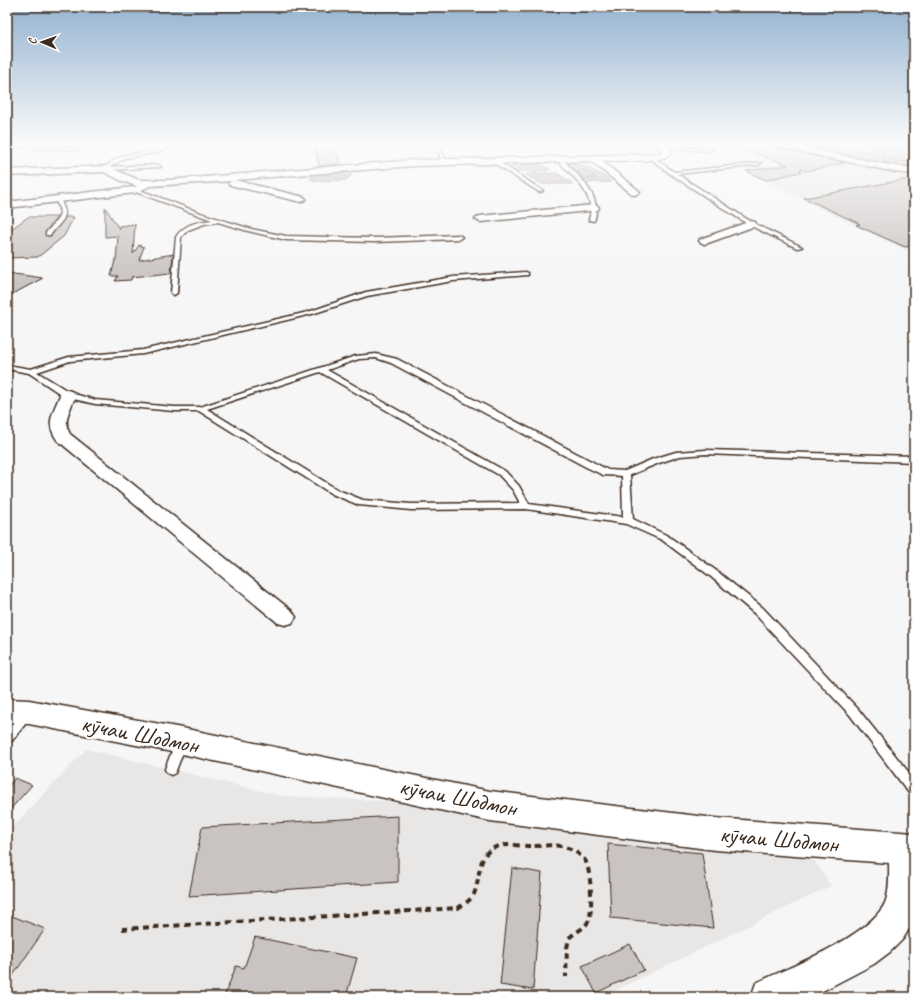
<svg xmlns="http://www.w3.org/2000/svg" width="921" height="1004" font-family="Caveat,sans-serif">
<style>
.built{fill:#e9e7e6}
.water{fill:#b4aeaa;stroke:#847972}
.lines{fill:none;stroke-linecap:round;stroke-linejoin:round}
.shore{stroke:#6b5f56;stroke-width:1}
.building{fill:#c9c3c1;stroke:#3b2a1e}
.lane-casing{stroke:#3b2a1e;stroke-width:3}
.street-casing{stroke:#3b2a1e;stroke-width:3}
.secondary-casing{stroke:#3b2a1e;stroke-width:3}
.path{stroke:#3b2a1e;stroke-width:4;stroke-dasharray:6 4.5;stroke-linecap:butt}
.lane{fill:#fff;fill-rule:evenodd}
.street{fill:#fff;fill-rule:evenodd}
.secondary{fill:#fff;fill-rule:evenodd}
.labels{text-anchor:middle;stroke-width:4;stroke-linejoin:round;paint-order:stroke}
.near-street-label{font-size:24px;fill:#3b2a1e;stroke:#fff}
</style>
<rect width="100%" height="100%" fill="#f7f6f6"/>
<filter id="ink" filterUnits="userSpaceOnUse"><feTurbulence type="fractalNoise" baseFrequency=".025" numOctaves="2"/><feDisplacementMap in="SourceGraphic" scale="8" xChannelSelector="R" yChannelSelector="G"/><feConvolveMatrix kernelMatrix="1 2 1 2 8 2 1 2 1" color-interpolation-filters="sRGB"/></filter>
<g filter="url(#ink)">
<!-- built -->
<g class="built">
<polygon points="730,143 762,143 905,174 914,173 914,253 882,239 706,152"/>
<polygon points="86,749 282,796 433,803 811,855 831,886 602,997 7,997 7,833"/>
</g>
<!-- water -->
<g class="water">
<polygon points="792,143 822,143 884,154 862,143 914,143 914,167 867,161"/>
<polygon points="511,163 538,163 550,169 546,171 520,171 509,165"/>
<polygon points="569,163 579,164 608,178 611,182 582,183 566,164"/>
<polygon points="343,171 350,172 351,176 346,180 315,181 310,179 313,175 316,173"/>
<polygon points="557,173 573,184 542,184 526,175 528,174"/>
</g>
<g class="lines">
<!-- shore -->
<g class="shore">
<polyline points="871,143 884,149 884,159 914,163"/>
<polygon points="581,169 594,176 595,178 584,179 578,172"/>
</g>
</g>
<!-- building -->
<g class="building">
<polygon points="330,143 332,149 336,149 341,164 319,166 314,144"/>
<polygon points="730,143 762,143 770,146 845,163 806,171 800,169 801,172 766,180 746,171 788,165 730,144"/>
<polygon points="914,178 914,245 905,247 856,225 860,224 804,198"/>
<polygon points="105,207 119,229 119,226 135,224 133,254 139,245 144,247 139,260 173,254 171,273 132,277 131,280 115,281 118,276 111,276 115,260 116,260 118,236 105,237"/>
<polygon points="28,217 57,217 45,232 46,236 51,236 66,217 74,217 64,236 38,257 7,258 7,232"/>
<polygon points="7,273 43,278 7,297"/>
<polygon points="15,778 32,785 7,813 7,788"/>
<polygon points="398,816 398,882 189,896 202,827"/>
<polygon points="608,844 702,853 713,928 611,918"/>
<polygon points="512,868 542,873 533,990 500,985"/>
<polygon points="7,914 45,929 7,984"/>
<polygon points="255,937 357,958 346,997 224,997 236,966 244,968"/>
<polygon points="630,944 644,970 596,993 582,966"/>
</g>
<g class="lines">
<defs>
<g id="lane">
<path d="M 173,143 L 179,143 L 159,152 L 125,158 L 110,167 L 159,165 L 161,167 L 106,170 L 104,169 C 118,152 136,155 155,150 C 162,148 167,145 173,143 Z"/>
<polygon points="434,143 438,143 447,164 443,163"/>
<polygon points="7,145 84,148 86,149 84,150 7,147"/>
<polygon points="666,146 710,149 712,150 710,151 665,148"/>
<polygon points="652,156 674,172 761,163 759,165 677,174 753,223 802,247 797,248 749,225 669,173 650,158"/>
<path d="M 558,159 L 562,159 C 577,174 604,197 594,221 L 589,220 C 597,196 574,177 558,161 Z"/>
<polygon points="492,160 496,160 543,191 539,192 492,162"/>
<path d="M 133,189 L 137,189 L 203,214 L 251,229 L 286,236 L 375,238 L 459,235 L 462,237 L 459,239 L 375,242 L 286,240 L 248,231 L 218,222 L 204,224 L 188,230 L 181,237 L 177,293 L 174,295 L 171,293 L 176,237 C 184,224 197,222 212,220 L 133,191 Z"/>
<path d="M 57,198 L 59,198 C 71,218 63,219 50,235 L 46,235 L 46,233 C 58,218 65,217 55,199 Z"/>
<path d="M 526,272 L 528,273 L 528,275 L 453,281 L 367,296 L 312,314 L 143,354 L 70,361 L 37,372 L 71,393 L 95,400 L 174,407 L 200,407 L 356,356 L 376,354 L 397,359 L 608,470 L 625,471 L 653,459 L 676,452 L 706,450 L 914,456 L 914,462 L 706,454 L 680,456 L 659,463 L 630,475 L 633,519 L 668,536 L 718,572 L 763,608 L 858,709 L 914,779 L 914,795 L 909,793 L 850,715 L 755,614 L 710,576 L 662,540 L 626,524 L 526,509 L 411,510 L 359,505 L 332,494 L 199,411 L 174,411 L 95,404 L 65,397 L 29,373 L 7,369 L 7,365 L 31,369 L 69,357 L 143,350 L 308,312 L 366,292 L 453,277 ZM 376,358 L 391,363 L 586,467 L 603,475 L 622,476 L 623,517 L 529,504 L 519,486 L 505,471 L 327,370 L 359,359 ZM 320,372 L 499,475 L 513,490 L 520,503 L 411,504 L 363,500 L 338,490 L 207,409 Z"/>
<polygon points="26,710 30,712 32,715 30,718 11,742 7,743 7,729 22,712"/>
<polygon points="181,737 185,738 187,742 175,773 171,775 167,773 165,769 177,738"/>
</g>
<g id="street">
<path d="M 655,143 L 663,143 L 670,148 L 672,153 C 662,164 618,160 602,161 L 638,190 L 640,192 L 635,195 L 632,194 L 591,161 L 414,166 L 234,180 L 304,197 L 306,199 L 301,202 L 230,185 L 228,183 L 232,181 L 150,186 L 135,193 L 7,208 L 7,202 L 133,187 L 137,186 L 122,181 L 104,172 L 7,176 L 7,170 L 106,166 L 139,180 L 167,180 L 414,160 L 652,154 L 663,152 Z"/>
<polygon points="766,143 780,143 895,166 914,168 914,174 895,172 770,145"/>
<polygon points="594,205 598,206 599,208 598,210 480,222 475,219 480,216"/>
<polygon points="751,221 755,222 756,224 755,226 708,243 704,244 699,241 700,239"/>
<path d="M 68,390 L 73,392 L 76,395 C 71,408 62,421 70,434 L 292,611 L 296,617 L 292,623 L 285,625 L 278,623 L 57,440 C 45,423 53,413 60,395 L 63,392 Z"/>
</g>
<path id="secondary" d="M 7,699 L 29,700 L 182,728 L 490,791 L 715,818 L 914,833 L 914,920 L 903,939 L 890,952 L 874,964 L 811,997 L 751,997 L 756,983 C 790,967 869,937 885,903 C 890,891 889,875 889,863 L 715,850 L 490,821 L 182,754 L 29,724 L 7,723 Z"/>
</defs>
<!-- lane casing -->
<use href="#lane" class="lane-casing"/>
<!-- street casing -->
<use href="#street" class="street-casing"/>
<!-- secondary casing -->
<use href="#secondary" class="secondary-casing"/>
<!-- path -->
<path class="path" d="M 122,929 L 458,908 C 464,904 470,901 474,894 C 481,878 476,854 496,847 C 507,843 519,846 530,846 C 544,846 559,843 572,850 C 577,852 583,857 586,862 C 591,873 593,908 589,920 C 586,928 575,932 569,938 L 567,948 L 566,977"/>
<!-- lane -->
<use href="#lane" class="lane"/>
<!-- street -->
<use href="#street" class="street"/>
<!-- secondary -->
<use href="#secondary" class="secondary"/>
</g>
</g>
<!-- sky -->
<linearGradient id="sky" x2="0" y2="1"><stop stop-color="#93b2cf"/><stop offset="0.51" stop-color="#fbfbfb"/><stop offset="1" stop-color="#fbfbfb" stop-opacity="0"/></linearGradient>
<rect width="921" height="283" fill="url(#sky)"/>
<g class="labels">
<!-- near-street labels -->
<g class="near-street-label">
<text transform="translate(140 734) rotate(11)" y="8">кӯчаи Шодмон</text>
<text transform="translate(458 797) rotate(11)" y="8">кӯчаи Шодмон</text>
<text transform="translate(779 839) rotate(5)" y="8">кӯчаи Шодмон</text>
</g>
</g>
<!-- margin -->
<rect width="921" height="1004" fill="none" stroke="#fff" stroke-width="24"/>
<rect x="12" y="12" width="897" height="980" fill="none" stroke="#3b2a1e" stroke-width="1.5" filter="url(#ink)"/>
<!-- north arrow -->
<g transform="translate(42 42) rotate(272)" stroke="#ffffff" stroke-width="3" paint-order="stroke">
<path d="M0-3L7 15L0 10L-7 15Z" fill="#3b2a1e"/>
<text y="-6" font-size="11" font-weight="bold" text-anchor="middle" fill="#3b2a1e">С</text>
</g>
</svg>
